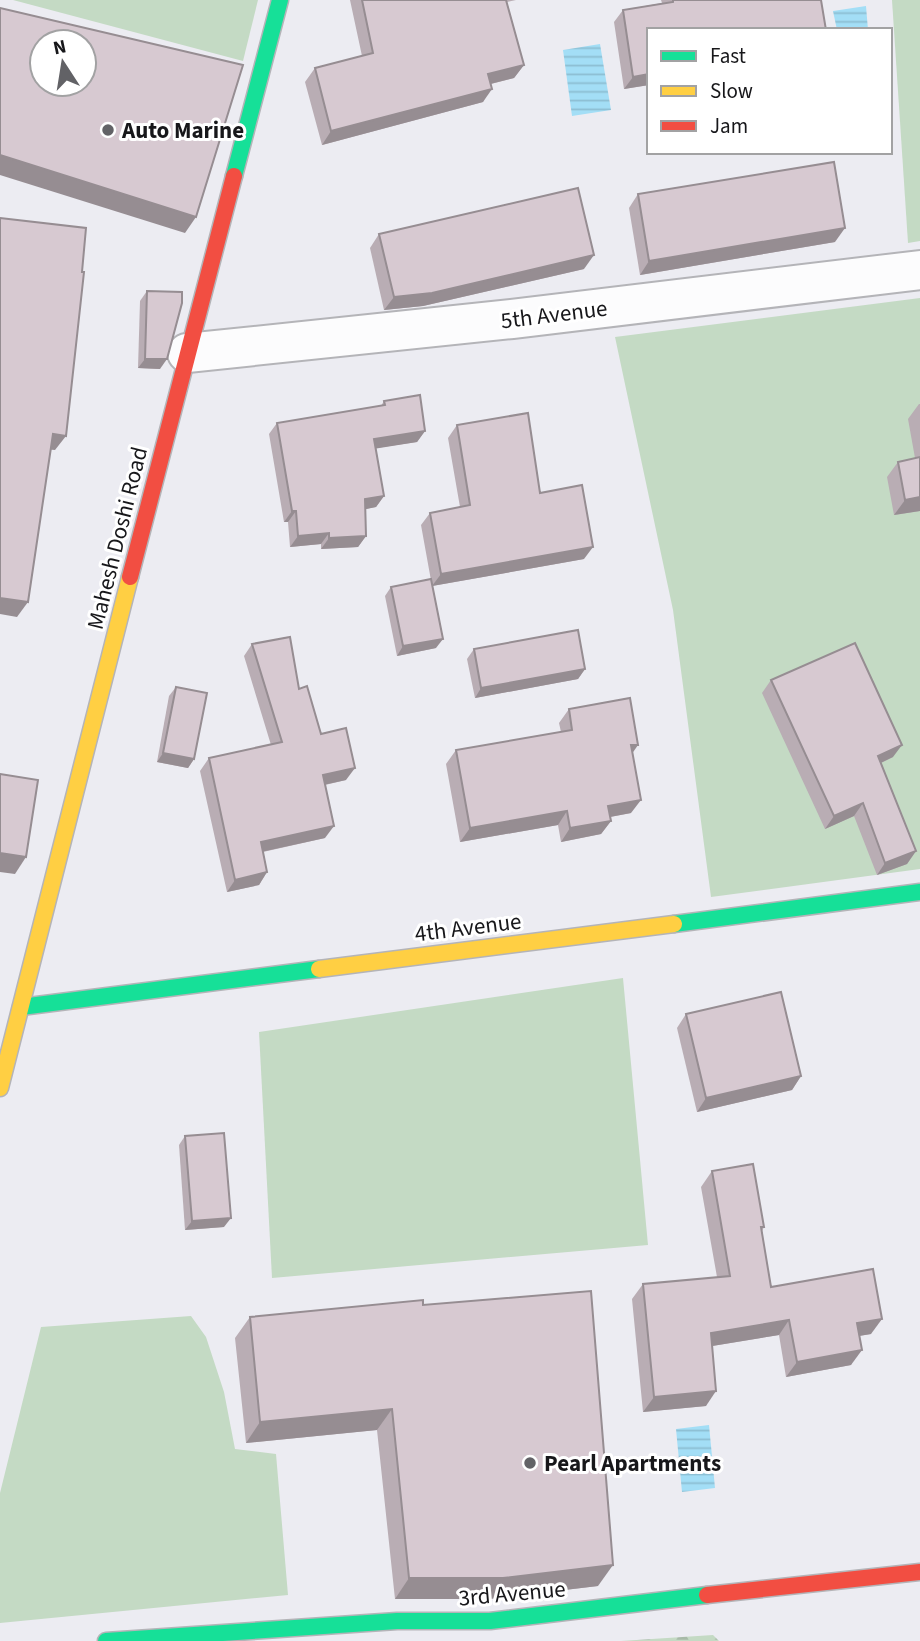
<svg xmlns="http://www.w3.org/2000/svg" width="920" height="1641" font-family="'Source Sans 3',sans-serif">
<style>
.grass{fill:#c4dac4}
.forest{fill:url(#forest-firs)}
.water{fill:url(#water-rules)}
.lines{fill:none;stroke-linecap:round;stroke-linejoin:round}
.street-casing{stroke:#b4b4b8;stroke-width:42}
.fast-casing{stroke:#b4b4b8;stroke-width:19}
.slow-casing{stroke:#b4b4b8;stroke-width:19}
.jam-casing{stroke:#b4b4b8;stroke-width:19}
.street{stroke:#fcfcfd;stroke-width:38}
.fast{stroke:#16e098;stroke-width:16}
.slow{stroke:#ffcf43;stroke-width:16}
.jam{stroke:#f24e42;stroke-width:16}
.wall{fill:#b9adb4}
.shaded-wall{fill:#968d92}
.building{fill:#d7c9d1;stroke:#968d92;stroke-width:2;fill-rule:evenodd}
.poi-dot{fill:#626266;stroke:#fff;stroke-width:2.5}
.labels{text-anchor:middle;stroke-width:6;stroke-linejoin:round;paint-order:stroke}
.poi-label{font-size:23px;font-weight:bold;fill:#17171a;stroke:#fff;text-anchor:start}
.street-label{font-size:23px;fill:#17171a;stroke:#fff}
</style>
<defs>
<pattern id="forest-firs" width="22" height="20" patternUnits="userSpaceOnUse" patternTransform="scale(1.75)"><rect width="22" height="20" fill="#c4dac4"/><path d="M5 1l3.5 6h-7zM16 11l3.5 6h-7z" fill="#a8baa8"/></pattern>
<pattern id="water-rules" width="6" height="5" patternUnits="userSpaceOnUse" patternTransform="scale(1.75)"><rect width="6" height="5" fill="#a3def6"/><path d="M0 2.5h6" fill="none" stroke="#8cbed2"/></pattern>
</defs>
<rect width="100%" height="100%" fill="#ececf2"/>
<!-- grass -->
<g class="grass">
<polygon points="13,0 258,0 243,61"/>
<polygon points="892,0 920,0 920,241 908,243"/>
<polygon points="920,298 920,869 711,897 673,610 615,337"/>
<polygon points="623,978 648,1245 272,1278 259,1032"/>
<polygon points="191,1316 206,1337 224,1392 235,1449 276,1454 288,1595 0,1623 0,1493 41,1327"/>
</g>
<!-- forest -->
<polygon class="forest" points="713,1635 719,1641 621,1641"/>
<!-- water -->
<g class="water">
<polygon points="866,6 868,30 837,30 833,11"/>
<polygon points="600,44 611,110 572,116 563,50"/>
<polygon points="709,1425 715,1488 682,1492 676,1429"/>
</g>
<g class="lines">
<defs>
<polyline id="street" points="187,353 512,319 920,270"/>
<g id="fast">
<polyline points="234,176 280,0"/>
<polyline points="674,924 920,892"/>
<polyline points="21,1007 319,969"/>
<polyline points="106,1641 397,1621 490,1621 707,1595"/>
</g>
<g id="slow">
<polyline points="319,969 674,924"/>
<polyline points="0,1088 130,577"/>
</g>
<g id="jam">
<polyline points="130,577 234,176"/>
<polyline points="707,1595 920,1572"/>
</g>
</defs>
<!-- street casing -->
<use href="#street" class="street-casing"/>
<!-- fast casing -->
<use href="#fast" class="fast-casing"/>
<!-- slow casing -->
<use href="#slow" class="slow-casing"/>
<!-- jam casing -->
<use href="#jam" class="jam-casing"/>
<!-- street -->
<use href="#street" class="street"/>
<!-- fast -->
<use href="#fast" class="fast"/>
<!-- slow -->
<use href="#slow" class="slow"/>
<!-- jam -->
<use href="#jam" class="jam"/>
</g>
<!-- wall -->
<g class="wall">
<polygon points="350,0 516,0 507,2 524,65 514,78 491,84 483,102 322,145 305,82 315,68 362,56"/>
<polygon points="661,0 821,0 649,30 649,85 624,89 614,22 623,10 662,3"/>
<polygon points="638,194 835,242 640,275 629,208"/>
<polygon points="379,234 584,269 423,306 384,310 370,248"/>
<polygon points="147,291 160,369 138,368 140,301"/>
<polygon points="384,401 425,431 417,442 376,448 384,496 376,507 365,509 366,536 358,547 321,549 321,544 290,547 288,522 284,522 269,434 277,423 381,406"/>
<polygon points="919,404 920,404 920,511 894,515 887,477 898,462 915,458 908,419"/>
<polygon points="457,425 540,493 584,559 432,586 436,648 397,656 385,596 391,587 432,586 421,525 430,513 460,507 448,438"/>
<polygon points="252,644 299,689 321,734 346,780 325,785 325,838 263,852 267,872 259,885 227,892 200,771 209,758 271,745 244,656"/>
<polygon points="474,649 585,669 578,679 475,698 467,659"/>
<polygon points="771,680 893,757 881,763 916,851 907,864 877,875 854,816 825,829 762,693"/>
<polygon points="176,687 194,759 188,768 157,762 169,696"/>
<polygon points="569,709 632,753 631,813 610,817 611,821 601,834 561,842 558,825 460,842 446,764 456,750 561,732 559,723"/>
<polygon points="686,1014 801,1076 792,1090 697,1112 677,1028"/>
<polygon points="185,1136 224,1227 185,1230 179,1145"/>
<polygon points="712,1171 764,1227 762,1231 771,1287 871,1334 859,1336 851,1365 786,1377 779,1335 712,1346 706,1406 643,1412 632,1299 643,1284 717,1277 701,1187"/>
<polygon points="423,1305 598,1586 489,1599 395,1599 377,1430 246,1443 235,1338 250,1317"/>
</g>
<!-- shaded-wall -->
<g class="shaded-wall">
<polygon points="524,65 514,78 478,87 488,74"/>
<polygon points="649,74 649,85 624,89 633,77"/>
<polygon points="492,89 483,102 322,145 331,131"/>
<polygon points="0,155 196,217 185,233 0,175"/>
<polygon points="845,228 835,242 640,275 649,261"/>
<polygon points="594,255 584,269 423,306 384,310 394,297"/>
<polygon points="145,359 167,359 160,369 138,368"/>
<polygon points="425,431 417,442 367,450 374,439"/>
<polygon points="53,434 66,436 55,450 42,449"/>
<polygon points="384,496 376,507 357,511 365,499"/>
<polygon points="920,497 920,511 894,515 905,500"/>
<polygon points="292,511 296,511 288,522 284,522"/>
<polygon points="329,533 321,544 290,547 298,536"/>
<polygon points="366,536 358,547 321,549 329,538"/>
<polygon points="593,547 584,559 432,586 441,574"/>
<polygon points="0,598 28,602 17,617 0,614"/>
<polygon points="443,639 436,648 397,656 403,646"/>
<polygon points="585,669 578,679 475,698 481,688"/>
<polygon points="631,745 638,745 629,758"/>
<polygon points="902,745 893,757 870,768 878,756"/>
<polygon points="163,753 194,759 188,768 157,762"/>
<polygon points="355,768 346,780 314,787 323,775"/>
<polygon points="641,800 631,813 599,819 608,806"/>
<polygon points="863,803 854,816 825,829 834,816"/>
<polygon points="567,811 558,825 460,842 470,828"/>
<polygon points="611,821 601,834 561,842 570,828"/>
<polygon points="334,826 325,838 252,854 261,842"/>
<polygon points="916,851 907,864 877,875 885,863"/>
<polygon points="0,853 26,857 15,874 0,872"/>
<polygon points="267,872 259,885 227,892 235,880"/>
<polygon points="801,1076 792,1090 697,1112 706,1098"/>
<polygon points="231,1218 224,1227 185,1230 192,1221"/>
<polygon points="882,1319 871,1334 846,1338 857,1323"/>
<polygon points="789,1320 779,1335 700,1348 711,1333"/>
<polygon points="862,1350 851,1365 786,1377 797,1362"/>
<polygon points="716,1391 706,1406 643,1412 654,1397"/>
<polygon points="392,1409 377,1430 246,1443 260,1422"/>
<polygon points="613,1565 598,1586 489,1599 395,1599 409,1578"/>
</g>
<!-- building -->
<g class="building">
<polygon points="362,0 506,0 524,65 488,74 492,89 331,131 315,68 373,53"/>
<polygon points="673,0 821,0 826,30 649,30 649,74 633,77 623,10 673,2"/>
<path d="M 0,8 L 243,65 L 196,217 L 0,155 ZM 42,42 L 84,42 L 84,84 L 42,84 Z"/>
<polygon points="834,162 845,228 649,261 638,194"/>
<polygon points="578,188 594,255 432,293 394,297 379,234"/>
<polygon points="0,218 86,228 82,272 84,272 66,436 53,434 28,602 0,598"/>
<polygon points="147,291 182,292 182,303 167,359 145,359"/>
<polygon points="420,395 425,431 374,439 384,496 365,499 366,536 329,538 329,533 298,536 296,511 292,511 277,423 385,405 384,401"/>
<polygon points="528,413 540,493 582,485 593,547 441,574 430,513 470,505 457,425"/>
<polygon points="920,457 920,497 905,500 898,462"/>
<polygon points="431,579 443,639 403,646 391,587"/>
<polygon points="578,630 585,669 481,688 474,649"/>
<polygon points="290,637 299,689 307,686 321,734 346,728 355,768 323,775 334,826 261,842 267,872 235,880 209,758 282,742 252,644"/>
<polygon points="855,643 902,745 878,756 916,851 885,863 863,803 834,816 771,680"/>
<polygon points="176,687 207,693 194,759 163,753"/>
<polygon points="630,698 638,745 631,745 641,800 608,806 611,821 570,828 567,811 470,828 456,750 572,730 569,709"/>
<polygon points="0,774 38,780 26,857 0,853"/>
<polygon points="781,992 801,1076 706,1098 686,1014"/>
<polygon points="224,1133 231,1218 192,1221 185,1136"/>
<polygon points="753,1164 764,1227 761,1227 771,1287 873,1269 882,1319 857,1323 862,1350 797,1362 789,1320 711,1333 716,1391 654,1397 643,1284 730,1276 712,1171"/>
<polygon points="591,1291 613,1565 503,1578 409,1578 392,1409 260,1422 250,1317 423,1300 423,1305"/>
</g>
<!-- markers -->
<g class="poi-dot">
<circle cx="108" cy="130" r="7"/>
<circle cx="530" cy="1463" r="7"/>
</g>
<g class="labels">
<!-- poi labels -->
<g class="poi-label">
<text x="122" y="138">Auto Marine</text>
<text x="544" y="1471">Pearl Apartments</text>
</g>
<!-- street labels -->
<g class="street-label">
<text transform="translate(554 314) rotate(-7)" y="8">5th Avenue</text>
<text transform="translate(117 538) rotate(-76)" y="8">Mahesh Doshi Road</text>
<text transform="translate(468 927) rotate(-7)" y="8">4th Avenue</text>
<text transform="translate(512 1593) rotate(-5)" y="8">3rd Avenue</text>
</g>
</g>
<!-- legend -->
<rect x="647" y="28" width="245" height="126" fill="#ffffff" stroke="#a2a2a3" stroke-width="2"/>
<rect x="661" y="51" width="35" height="10" fill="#16e098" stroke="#a2a2a3" stroke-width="2"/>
<text x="710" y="63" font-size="21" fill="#17171a">Fast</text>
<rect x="661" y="86" width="35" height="10" fill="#ffcf43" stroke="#a2a2a3" stroke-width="2"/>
<text x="710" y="98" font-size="21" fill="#17171a">Slow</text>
<rect x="661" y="121" width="35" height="10" fill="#f24e42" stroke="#a2a2a3" stroke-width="2"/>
<text x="710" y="133" font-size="21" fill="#17171a">Jam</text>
<!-- north arrow -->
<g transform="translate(63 63) rotate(348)"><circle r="33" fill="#ffffff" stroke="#a2a2a3" stroke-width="2"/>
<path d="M0-5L12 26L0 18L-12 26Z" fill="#626266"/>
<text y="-10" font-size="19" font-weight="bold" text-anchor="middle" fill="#17171a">N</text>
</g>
</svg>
